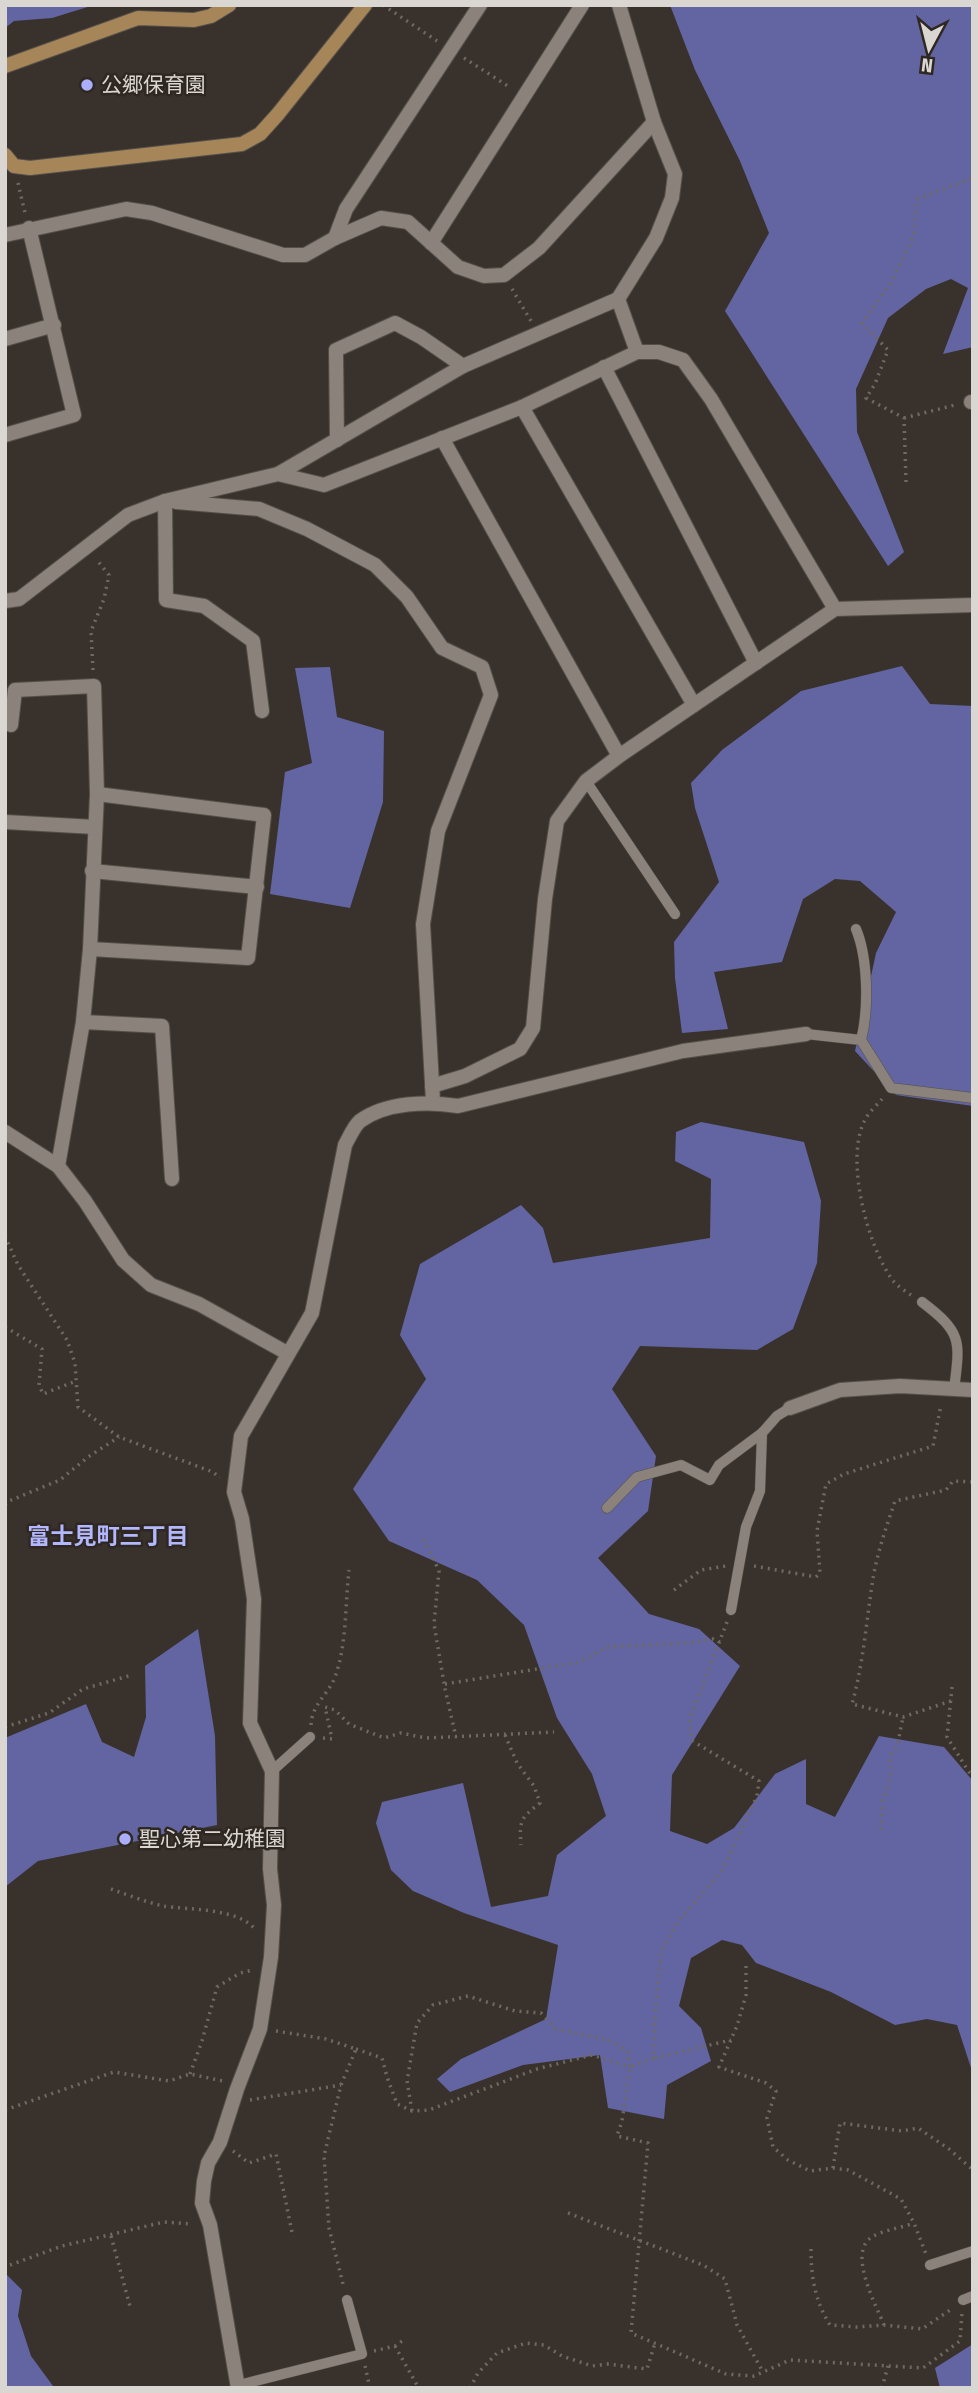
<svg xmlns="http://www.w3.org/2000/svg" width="978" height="2393" font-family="'Fira Sans Condensed','Noto Sans JP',sans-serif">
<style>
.forest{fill:#6265a1}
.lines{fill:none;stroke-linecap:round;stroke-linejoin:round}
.lane-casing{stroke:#544f49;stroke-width:11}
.street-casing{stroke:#544f49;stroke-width:16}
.secondary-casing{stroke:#544f49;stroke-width:16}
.path{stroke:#6f6964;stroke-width:3.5;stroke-dasharray:2 5;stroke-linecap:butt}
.lane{stroke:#8a827b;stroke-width:10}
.street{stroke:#8a827b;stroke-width:14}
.secondary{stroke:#a68658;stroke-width:14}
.poi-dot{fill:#abaffb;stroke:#2f2822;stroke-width:2.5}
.labels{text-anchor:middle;stroke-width:5;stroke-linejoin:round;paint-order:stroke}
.poi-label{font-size:21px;fill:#dad6d2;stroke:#2f2822;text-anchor:start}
.neighbourhood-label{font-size:23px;font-weight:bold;fill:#b2b7fe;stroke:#2f2822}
</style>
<rect width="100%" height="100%" fill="#39322c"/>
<!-- forest -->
<g class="forest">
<polygon points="5,5 94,5 52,18 14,21 5,28"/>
<polygon points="670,5 973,5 973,347 943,354 968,288 951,279 926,289 888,318 856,389 857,432 904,552 888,566 725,311 769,233 740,161 695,70"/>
<polygon points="902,666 930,704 973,706 973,1106 896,1095 855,1051 876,953 896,912 860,881 835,879 803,899 782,962 714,972 728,1029 682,1033 675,978 674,942 719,882 695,808 691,783 722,750 801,691"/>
<polygon points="330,667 337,717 384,731 383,802 350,908 270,894 285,772 312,763 295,668"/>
<polygon points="701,1122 804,1142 821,1201 817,1263 793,1329 757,1350 640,1346 612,1389 656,1456 648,1511 598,1558 649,1614 699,1629 740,1666 672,1775 670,1831 707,1844 734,1828 775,1774 806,1759 806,1804 835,1817 879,1736 944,1747 973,1781 973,2074 957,2025 927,2019 895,2025 831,1992 756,1963 742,1945 722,1940 691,1958 679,2006 701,2028 711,2061 667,2085 664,2119 608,2108 600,2055 523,2065 450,2092 437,2079 461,2059 546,2019 558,1945 464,1913 413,1891 391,1870 376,1823 382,1802 463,1783 491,1907 548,1896 557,1855 606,1816 592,1774 557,1718 524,1625 477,1580 389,1541 353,1489 426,1379 400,1335 420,1264 521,1205 543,1228 553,1263 710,1238 711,1179 675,1161 676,1132"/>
<polygon points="198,1629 215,1736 217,1825 38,1861 5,1887 5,1738 86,1704 102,1742 134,1757 146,1717 145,1666"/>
<polygon points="5,2273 22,2290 18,2316 31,2356 53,2386 50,2388 5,2388"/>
<polygon points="973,2344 973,2388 940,2388 935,2368"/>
</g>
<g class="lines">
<defs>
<g id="lane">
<polyline points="586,781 675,914"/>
<path d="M 856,929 C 868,958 869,1009 861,1040"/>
<polyline points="806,1034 861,1040 891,1088 973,1098"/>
<path d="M 922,1302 C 963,1333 960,1341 954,1390"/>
<polyline points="607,1508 637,1477 681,1465 710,1480 719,1465 762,1433"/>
<polyline points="731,1610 746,1527 760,1491 762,1433 777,1416 790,1408"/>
<polyline points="272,1771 310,1737"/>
<polyline points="930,2265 973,2251"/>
<polyline points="963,2300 973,2296"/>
<polyline points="239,2385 362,2354 347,2300"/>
</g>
<g id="street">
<polyline points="619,5 654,122 675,174 672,198 656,238 618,299 637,352"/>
<polyline points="5,235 126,209 152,213 283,255 305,255 335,238 381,218 408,222 458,267 484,276 504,275 539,248 654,122"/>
<polyline points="335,238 346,209 480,5"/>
<polyline points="431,243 582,5"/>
<polyline points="5,339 54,325"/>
<polyline points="604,367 756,663"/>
<polyline points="971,402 973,402"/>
<polyline points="522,407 694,705"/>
<polyline points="5,435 74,415 29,228"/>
<polyline points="442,438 619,756"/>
<polyline points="337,440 336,350 395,323 421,337 463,366"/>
<polyline points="278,474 463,366 618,299"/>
<polyline points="165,501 166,600 204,606 253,641 262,711"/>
<polyline points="176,502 259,509 307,529 375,565 407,597 442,648 482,667 491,695 438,831 423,924 433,1101"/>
<polyline points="5,601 19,599 128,515 165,501 278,474 324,485 522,407 637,352 659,352 683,360 711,399 835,609"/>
<polyline points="11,725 15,690 94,686 97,794 90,949 83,1022 58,1166 85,1201 123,1260 151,1285 199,1304 287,1353"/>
<polyline points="5,822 95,827"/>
<polyline points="92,871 257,887"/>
<polyline points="90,949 248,958 264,815 97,794"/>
<polyline points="83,1022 162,1026 172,1179"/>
<polyline points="432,1086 465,1076 520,1049 533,1028 545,899 557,821 586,781 619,756 835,609 973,605"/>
<polyline points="5,1132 58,1166"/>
<polyline points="790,1408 840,1390 900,1386 973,1390"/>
<path d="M 238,2388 L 210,2225 L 202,2203 L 204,2181 L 208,2163 L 220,2142 L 237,2089 L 260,2029 L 271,1957 L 274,1905 L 270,1869 L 272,1771 L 250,1723 L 254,1599 L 242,1519 L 234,1492 L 241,1436 L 312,1313 L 345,1145 C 349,1138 354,1126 360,1121 C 386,1102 428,1101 458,1106 L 683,1051 L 806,1034"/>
</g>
<g id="secondary">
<polyline points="5,66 138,18 194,20 211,16 229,5"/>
<polyline points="5,155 14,166 30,168 242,144 260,134 278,114 365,5"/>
</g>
</defs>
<!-- lane casing -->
<use href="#lane" class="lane-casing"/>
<!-- street casing -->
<use href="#street" class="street-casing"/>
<!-- secondary casing -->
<use href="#secondary" class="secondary-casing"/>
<!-- path -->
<g class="path">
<polyline points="383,5 437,41"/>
<polyline points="464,58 511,88"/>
<polyline points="18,183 25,213"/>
<polyline points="512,289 531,321"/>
<polyline points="904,418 955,405"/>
<polyline points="906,482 904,418 866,398 875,384 888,350 862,323 891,283 914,235 917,199 973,178"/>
<polyline points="93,670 91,631 104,599 109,575 96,559"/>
<path d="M 882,1099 C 877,1105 869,1112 865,1120 C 844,1158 868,1249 894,1282 C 899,1287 905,1291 911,1295"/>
<polyline points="5,1236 18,1265 67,1340 75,1363 78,1407 119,1437 213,1472 220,1478"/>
<polyline points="5,1327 42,1349 39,1385 43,1394 76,1381"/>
<polyline points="5,1505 9,1501 60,1480 88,1457 119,1437"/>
<polyline points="424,1539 439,1571 434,1624 445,1689 456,1737"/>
<polyline points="754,1566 816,1577 820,1573 817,1531 826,1484 844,1474 933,1446 941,1405"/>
<polyline points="674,1590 701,1570 726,1566"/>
<polyline points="727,1622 690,1718 691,1740 759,1781 757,1796 722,1871 679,1920 661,1951 654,2028 654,2058 630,2067 622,2121 617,2136 648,2143 631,2333 726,2374 754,2376 790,2360 923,2368 960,2341 962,2313"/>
<polyline points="445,1684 580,1662 607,1647 688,1643 713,1639 720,1642"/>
<polyline points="952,1687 947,1737 969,1772 973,1774"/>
<path d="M 951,1701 L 903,1717 L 852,1704 C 863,1665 866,1625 872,1585 C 876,1556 886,1528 895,1501 L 946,1490 L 953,1481 L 973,1482"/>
<path d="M 311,1725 C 312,1704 328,1695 335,1677 C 347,1644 345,1605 349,1570"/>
<polyline points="5,1727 49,1713 83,1689 132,1675"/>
<path d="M 505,1735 L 517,1763 L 534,1786 L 540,1803 C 521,1818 519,1820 521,1845"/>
<polyline points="323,1738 332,1739 325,1707 335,1710 349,1724 384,1738 401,1733 426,1738 554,1732"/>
<polyline points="881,1830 883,1801 891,1776 890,1755 897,1747 903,1717"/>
<path d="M 111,1889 C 128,1895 146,1902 163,1906 C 188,1910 242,1908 256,1931"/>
<polyline points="746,1966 746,1995 737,2026 719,2067 766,2083 776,2091 767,2118 773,2147 788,2160 810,2171 833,2168 848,2170 901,2199 914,2223 926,2254"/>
<polyline points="276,2031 326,2039 356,2049 341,2085 324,2156 329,2228 344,2288"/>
<polyline points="356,2049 382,2058 387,2077 397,2104 412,2111 429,2110 537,2069 592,2055 630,2067 628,2052 612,2041 556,2029 541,2013 515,2011 468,1996 433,2005 417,2023 407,2081 412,2111"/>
<polyline points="655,2058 731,2040"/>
<polyline points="190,2074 202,2041 217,1987 240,1973 253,1970"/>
<polyline points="250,2100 341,2085"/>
<polyline points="5,2110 114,2072 169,2081 190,2074 223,2081"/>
<polyline points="233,2151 249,2163 276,2154 293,2237"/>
<polyline points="833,2168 840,2123 902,2131 918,2128 949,2149 973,2170"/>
<polyline points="568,2213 703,2265 725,2279 737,2325 763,2372"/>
<polyline points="111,2236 131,2310"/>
<path d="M 811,2249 C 811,2277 815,2301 830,2325 L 857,2327 L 884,2325 L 922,2329 L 953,2308"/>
<polyline points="10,2265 62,2246 164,2222 191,2224"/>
<path d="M 884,2325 C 876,2305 847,2252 872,2237 C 883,2230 901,2228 914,2223"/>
<polyline points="395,2346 417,2385 416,2388"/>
<polyline points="374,2351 395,2346 405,2339"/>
<polyline points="365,2366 370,2388"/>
<polyline points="470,2388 478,2373 497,2353 526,2343 544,2345 562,2356 592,2366 607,2364 647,2369 655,2343"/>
<polyline points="882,2388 888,2366"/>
</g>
<!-- lane -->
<use href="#lane" class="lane"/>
<!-- street -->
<use href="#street" class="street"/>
<!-- secondary -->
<use href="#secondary" class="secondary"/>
</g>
<!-- markers -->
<g class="poi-dot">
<circle cx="87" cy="85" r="7"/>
<circle cx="125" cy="1839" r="7"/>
</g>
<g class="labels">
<!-- poi labels -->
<g class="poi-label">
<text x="101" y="92">公郷保育園</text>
<text x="139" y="1846">聖心第二幼稚園</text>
</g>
<!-- neighbourhood labels -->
<g class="neighbourhood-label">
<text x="108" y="1544">富士見町三丁目</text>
</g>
</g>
<!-- border -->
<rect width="978" height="2393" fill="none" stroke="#dad6d2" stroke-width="14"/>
<!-- north arrow -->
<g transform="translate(929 49) rotate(187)" stroke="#2f2822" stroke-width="5" paint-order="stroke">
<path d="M0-5L12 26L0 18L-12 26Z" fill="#dad6d2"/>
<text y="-10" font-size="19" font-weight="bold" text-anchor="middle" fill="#dad6d2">N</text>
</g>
</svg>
